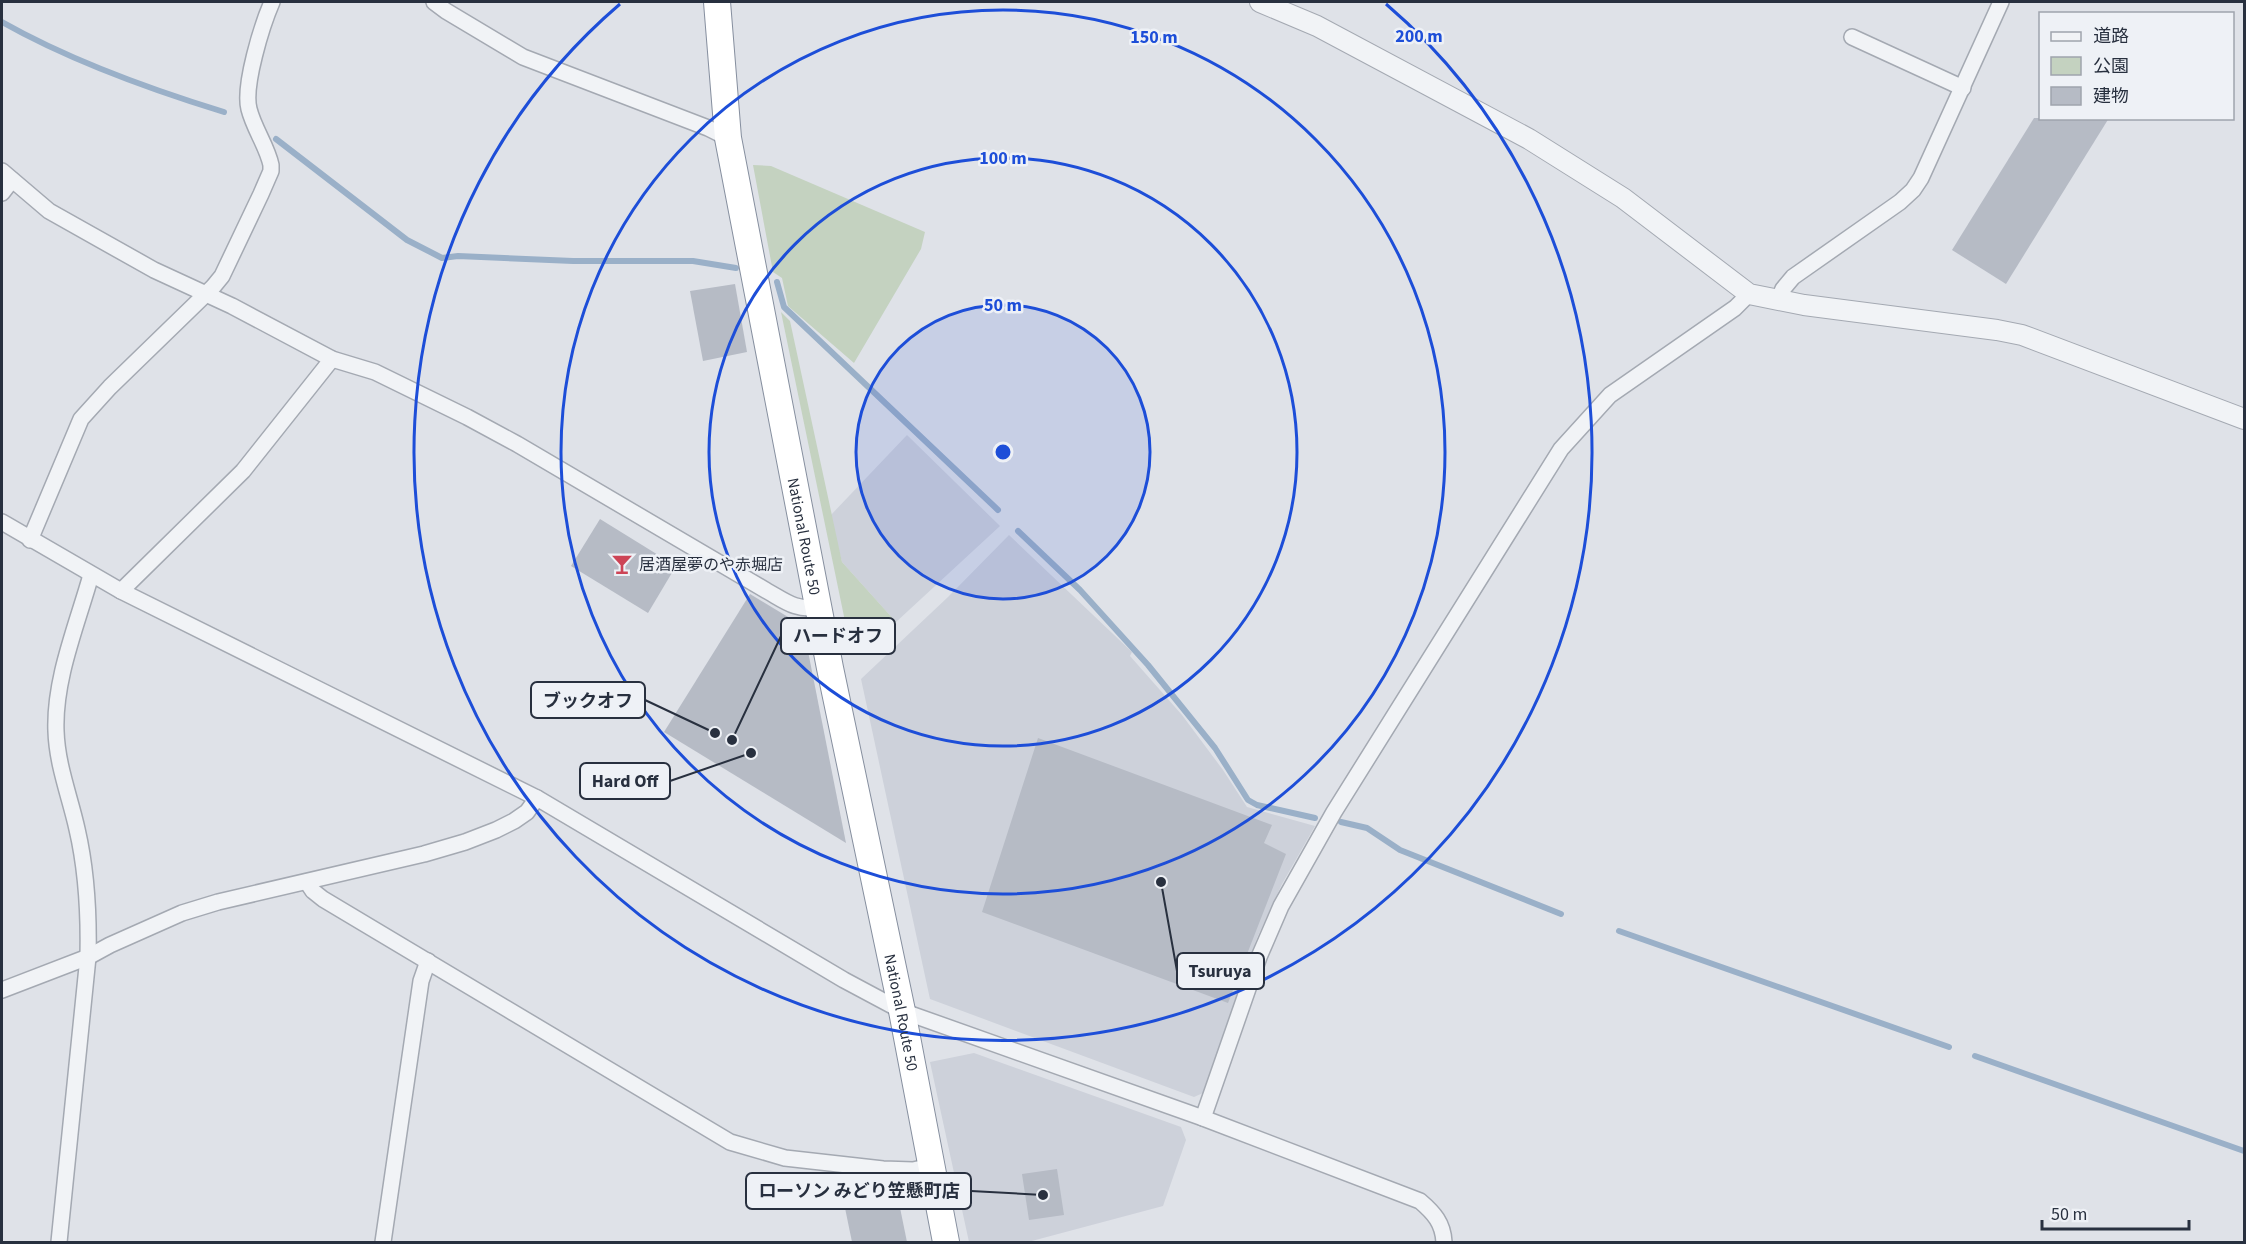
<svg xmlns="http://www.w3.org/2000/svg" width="2246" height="1244" font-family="'Source Sans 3','Noto Sans JP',sans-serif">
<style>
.built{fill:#cdd1da}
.green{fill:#c4d2c0}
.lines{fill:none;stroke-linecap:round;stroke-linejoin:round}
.stream{stroke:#9ab0c8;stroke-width:6}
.building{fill:#b6bbc5}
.minor-casing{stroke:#a4a9b2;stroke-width:18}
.tertiary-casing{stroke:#a4a9b2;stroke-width:22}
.trunk-casing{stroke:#868f9f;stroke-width:28}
.minor{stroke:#f1f3f6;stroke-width:15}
.tertiary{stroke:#f1f3f6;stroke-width:20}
.trunk{stroke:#fff;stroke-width:26}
.ring{fill:none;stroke:#1d4ed8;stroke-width:3}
.labels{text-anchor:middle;stroke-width:5;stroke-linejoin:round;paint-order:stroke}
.street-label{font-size:16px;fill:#28303f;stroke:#eef1f6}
.poi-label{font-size:16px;fill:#28303f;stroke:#eef1f6;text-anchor:start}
.centre{fill:#1d4ed8;stroke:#eef1f6;stroke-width:3}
.ring-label{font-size:18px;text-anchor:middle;font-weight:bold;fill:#1d4ed8;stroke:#eef1f6;stroke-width:5;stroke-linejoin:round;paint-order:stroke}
.leader{fill:none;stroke:#28303f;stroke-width:2}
.callout-dot{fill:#28303f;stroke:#eef1f6;stroke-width:2}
.callout{fill:#eef1f6;stroke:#28303f;stroke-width:2}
.callout-label{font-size:18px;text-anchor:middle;font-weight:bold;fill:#28303f}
</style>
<rect width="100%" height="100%" fill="#dfe2e8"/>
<!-- built -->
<g class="built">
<polygon points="907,435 1000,526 896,622 842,562 830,516"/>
<polygon points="1009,535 1132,652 1130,656 1182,715 1223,770 1247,807 1315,826 1282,884 1257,938 1203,1093 1194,1097 930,999 861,679 948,597"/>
<polygon points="974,1053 1181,1127 1186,1140 1163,1206 1028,1242 969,1242 930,1062"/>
</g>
<!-- green -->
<g class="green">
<polygon points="753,165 771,166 925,232 921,249 854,363 788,306 782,278 773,272"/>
<polygon points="781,312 790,321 842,562 896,622 859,654 852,655"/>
</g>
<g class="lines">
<!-- stream -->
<g class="stream">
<path d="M 2,22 C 71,61 149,89 224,112"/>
<polyline points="276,139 407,240 442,258 458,256 573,261 693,261 736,268"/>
<polyline points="777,282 784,307 998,510"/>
<polyline points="1018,531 1080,590 1148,665 1215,748 1248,800 1257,805 1315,818"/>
<polyline points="1341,822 1367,828 1400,850 1561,914"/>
<polyline points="1619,931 1949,1047"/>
<polyline points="1975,1056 2244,1151"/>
</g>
</g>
<!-- building -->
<g class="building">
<polygon points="2034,118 2109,118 2006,284 1952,250"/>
<polygon points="735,284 747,352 703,361 690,291"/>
<polygon points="600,519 676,566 648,613 571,566"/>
<polygon points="750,594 803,626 846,843 664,732"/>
<polygon points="1038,738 1272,825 1264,843 1286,854 1228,1003 982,912"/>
<polygon points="1057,1169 1064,1215 1029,1220 1022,1174"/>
<polygon points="898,1198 907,1242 852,1242 845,1208"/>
</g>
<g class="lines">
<defs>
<g id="minor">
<polyline points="434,2 446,11 523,57 708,128 728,138"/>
<polyline points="1852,37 1963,88"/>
<path d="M 2,171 L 49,211 L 154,270 L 232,306 L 332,359 L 375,372 L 467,417 L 517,444 L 767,591 C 785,601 796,611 818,607"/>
<polyline points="2,193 12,180"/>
<polyline points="1778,301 1783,289 1793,277 1900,202 1913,190 1921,178 2001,2"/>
<path d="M 2,522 L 121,591 L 537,798 L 844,980 L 902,1011 L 1203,1118 L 1420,1201 C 1434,1213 1443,1223 1444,1242"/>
<path d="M 30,540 L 81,419 L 110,387 L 213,287 L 222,276 L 261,194 L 271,171 L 271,165 C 267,146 254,129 249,109 C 243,86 262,25 272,2"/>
<polyline points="121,591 243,471 332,359"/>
<polyline points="307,882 313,891 323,899 730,1142 785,1158 883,1169 913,1170 931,1166"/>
<polyline points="2,990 88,957 110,945 182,913 218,902 424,854 465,842 496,830 514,821 527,812 537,798"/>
<polyline points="1203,1118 1259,957 1281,906 1334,812 1561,449 1610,395 1735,308 1749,294"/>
<path d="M 59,1242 L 88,957 C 89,913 87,872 77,829 C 70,797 57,765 56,731 C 54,679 77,625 91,575"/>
<polyline points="383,1242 421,981 428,961"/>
</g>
<polyline id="tertiary" points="1260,2 1317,26 1529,139 1623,198 1749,294 1804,305 1997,330 2022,335 2244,419"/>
<g id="trunk">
<path id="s1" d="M 717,2 L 728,138 L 830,668 L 902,1011 L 946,1242"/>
</g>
</defs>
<!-- minor casing -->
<use href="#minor" class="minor-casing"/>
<!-- tertiary casing -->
<use href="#tertiary" class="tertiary-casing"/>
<!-- trunk casing -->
<use href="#trunk" class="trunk-casing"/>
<!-- minor -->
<use href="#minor" class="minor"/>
<!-- tertiary -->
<use href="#tertiary" class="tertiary"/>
<!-- trunk -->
<use href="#trunk" class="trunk"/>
</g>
<!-- distance rings -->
<circle cx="1003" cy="452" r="147" fill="#1d4ed8" fill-opacity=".12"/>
<g class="ring">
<circle cx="1003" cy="452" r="147"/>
<circle cx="1003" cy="452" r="294"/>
<circle cx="1003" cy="452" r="442"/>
<path d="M1386 4A589 589 0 1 1 620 4"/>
</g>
<!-- icons -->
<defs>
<symbol id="bar-bare" viewBox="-9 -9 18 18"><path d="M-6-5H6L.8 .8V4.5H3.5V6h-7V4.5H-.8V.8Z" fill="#cd4456" stroke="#eef1f6" stroke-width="2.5" paint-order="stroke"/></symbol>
</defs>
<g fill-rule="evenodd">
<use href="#bar-bare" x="607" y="549" width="30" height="30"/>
</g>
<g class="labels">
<!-- street labels -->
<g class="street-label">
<text dy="6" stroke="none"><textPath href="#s1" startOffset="542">National Route 50</textPath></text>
<text dy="6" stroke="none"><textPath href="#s1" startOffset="1028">National Route 50</textPath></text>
</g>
<!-- poi labels -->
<g class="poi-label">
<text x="639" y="570">居酒屋夢のや赤堀店</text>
</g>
</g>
<circle cx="1003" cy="452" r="9" class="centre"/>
<g class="ring-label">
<text x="1419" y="42">200 m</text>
<text x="1154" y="43">150 m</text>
<text x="1003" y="164">100 m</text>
<text x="1003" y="311">50 m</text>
</g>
<!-- callouts -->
<path class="leader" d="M732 740L781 636M715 733L645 700M751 753L670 781M1161 882L1177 971M1043 1195L971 1191"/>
<g class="callout-dot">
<circle cx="732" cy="740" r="6"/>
<circle cx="715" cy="733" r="6"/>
<circle cx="751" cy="753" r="6"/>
<circle cx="1161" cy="882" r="6"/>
<circle cx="1043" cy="1195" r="6"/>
</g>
<g class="callout">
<rect x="781" y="618" width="114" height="36" rx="6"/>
<rect x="531" y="682" width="114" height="36" rx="6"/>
<rect x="580" y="763" width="90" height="36" rx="6"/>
<rect x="1177" y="953" width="87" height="36" rx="6"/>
<rect x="746" y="1173" width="225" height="36" rx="6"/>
</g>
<g class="callout-label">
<text x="838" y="642">ハードオフ</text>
<text x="588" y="707">ブックオフ</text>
<text x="625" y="787">Hard Off</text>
<text x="1220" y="977">Tsuruya</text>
<text x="859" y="1197">ローソン みどり笠懸町店</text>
</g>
<!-- border -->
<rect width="2246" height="1244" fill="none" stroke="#28303f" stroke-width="6"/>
<!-- legend -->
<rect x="2039" y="12" width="195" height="108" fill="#eef1f6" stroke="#9fa4ad" stroke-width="1.5"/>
<rect x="2051" y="32" width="30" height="9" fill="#f1f3f6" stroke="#9fa4ad" stroke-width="1.5"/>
<text x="2093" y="42" font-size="18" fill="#28303f">道路</text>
<rect x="2051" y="57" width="30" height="18" fill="#c4d2c0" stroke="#9fa4ad" stroke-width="1.5"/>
<text x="2093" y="72" font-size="18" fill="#28303f">公園</text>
<rect x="2051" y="87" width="30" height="18" fill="#b6bbc5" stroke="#9fa4ad" stroke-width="1.5"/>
<text x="2093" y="102" font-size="18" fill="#28303f">建物</text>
<!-- scale -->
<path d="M2042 1220v9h147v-9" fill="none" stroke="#28303f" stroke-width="3"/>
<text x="2051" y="1220" font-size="18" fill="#28303f" stroke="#eef1f6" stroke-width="4.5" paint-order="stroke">50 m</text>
</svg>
